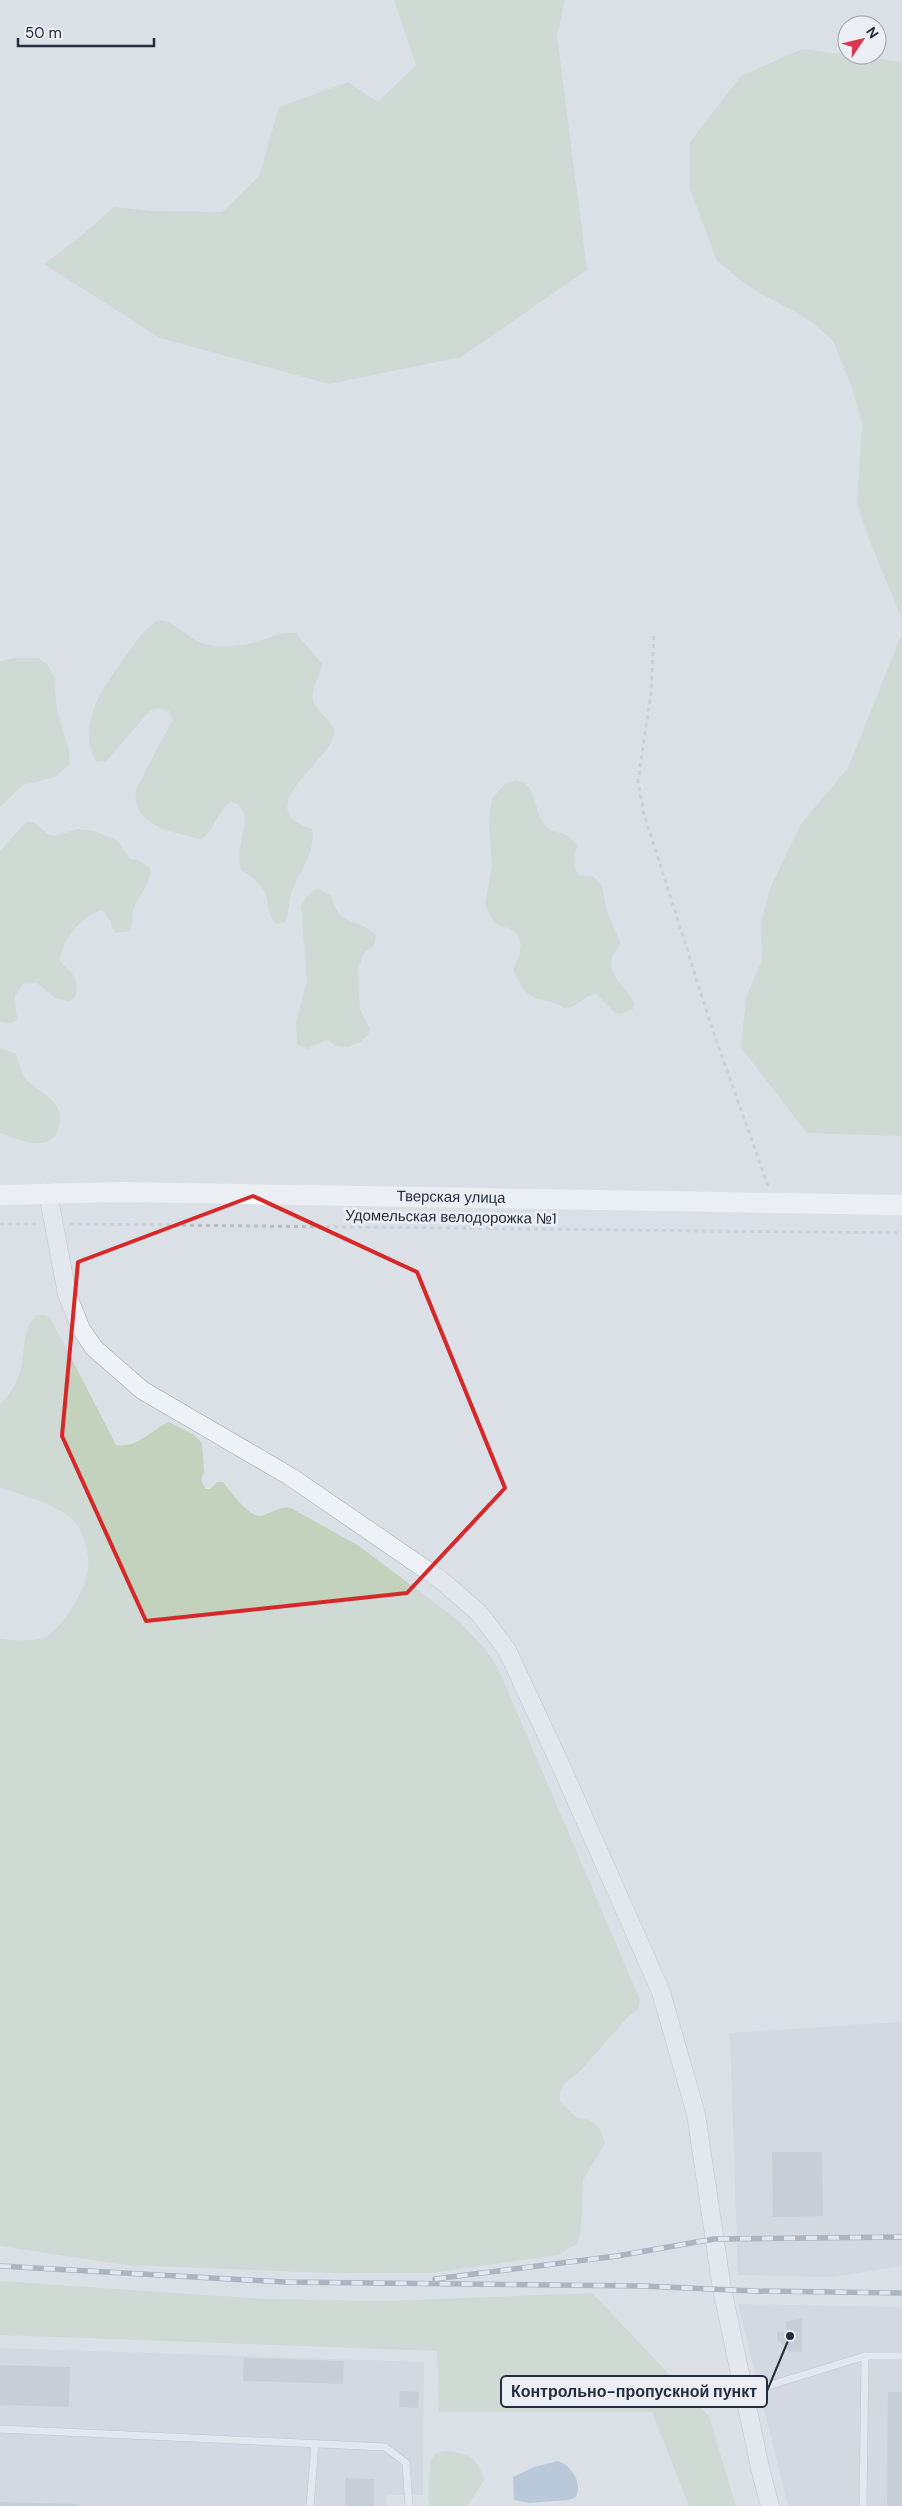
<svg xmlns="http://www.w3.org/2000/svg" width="902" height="2506" font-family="'DM Sans',sans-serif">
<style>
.built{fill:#c9cfd9}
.green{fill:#c2d2bc}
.water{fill:#93aeca}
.building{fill:#b2b9c4}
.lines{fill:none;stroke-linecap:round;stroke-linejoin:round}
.service-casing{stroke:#a0a7b1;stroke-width:8}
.tertiary-casing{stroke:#a0a7b1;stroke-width:19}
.path{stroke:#b9bec5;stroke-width:3;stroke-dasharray:4 4;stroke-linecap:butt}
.service{stroke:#eef1f5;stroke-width:7}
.tertiary{stroke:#eef1f5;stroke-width:18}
.secondary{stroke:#fff;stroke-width:20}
.rail-casing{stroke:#747f92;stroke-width:5.5}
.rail{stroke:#ebeff5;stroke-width:4;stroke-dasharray:11;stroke-linecap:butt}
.marked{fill:none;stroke:#d62828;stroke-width:4;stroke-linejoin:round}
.labels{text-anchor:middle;stroke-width:5;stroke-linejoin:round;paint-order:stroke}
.street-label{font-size:15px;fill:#242e3e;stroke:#ebeff5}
.leader{fill:none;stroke:#242e3e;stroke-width:2}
.callout-dot{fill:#242e3e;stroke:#ebeff5;stroke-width:2}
.callout{fill:#ebeff5;stroke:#242e3e;stroke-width:2}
.callout-label{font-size:16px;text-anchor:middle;font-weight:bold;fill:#242e3e}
</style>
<rect width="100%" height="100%" fill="#dbe0e7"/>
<!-- built -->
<g class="built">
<polygon points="902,2022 902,2266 832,2277 738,2275 730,2033"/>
<polygon points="738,2304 902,2307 902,2506 788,2506"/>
<polygon points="0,2348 424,2362 423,2495 386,2495 386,2506 0,2506"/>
</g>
<!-- green -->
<g class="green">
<polygon points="394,0 565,0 557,35 587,270 461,357 329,384 160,338 44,264 81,236 114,207 153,211 222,212 259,176 279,107 348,82 378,102 416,65"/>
<polygon points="802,49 902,62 902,619 868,537 857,503 862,423 851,385 833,341 808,319 752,289 717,261 690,189 690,142 741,76"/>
<path d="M 158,620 C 179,621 188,642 209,645 C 220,648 248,645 259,641 C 273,637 281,631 296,633 L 322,664 C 320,676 311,688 313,700 C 315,713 337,721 334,735 C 328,763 248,809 312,829 C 316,853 300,870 292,891 C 289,901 289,912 285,922 L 276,924 C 268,916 269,910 267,899 C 264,885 252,877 241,870 C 236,846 245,836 245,814 L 238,804 L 230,802 C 216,812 216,830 201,839 C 174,832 131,827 136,789 L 172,721 L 169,711 L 159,708 L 150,711 L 106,761 L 96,762 C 77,724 101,690 123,660 C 136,642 139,634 158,620 Z"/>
<polygon points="902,633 902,1136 807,1133 741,1048 746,997 762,960 761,922 771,886 801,824 848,768"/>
<polygon points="16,658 38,658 48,665 54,676 57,711 69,750 70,764 55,777 23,785 0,807 0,661"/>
<path d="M 515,780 C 538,783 533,807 543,823 C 551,836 567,828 577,846 C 575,858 571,865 580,876 L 593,876 L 602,886 L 607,912 L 621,944 C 618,948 614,952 612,957 C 606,974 628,990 635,1003 L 633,1009 L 621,1014 L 615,1013 L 596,994 C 583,995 578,1009 563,1008 C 554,1001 548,1002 538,999 C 524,995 519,982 513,970 C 518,956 528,942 512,930 C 506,927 499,926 493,922 L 485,904 L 492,867 L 489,821 L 492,798 L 504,785 Z"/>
<path d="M 26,822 L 33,822 L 49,835 L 56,836 L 77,829 L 95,831 L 118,841 L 130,859 L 138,860 L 150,868 C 152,883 139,895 134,908 C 131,916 134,923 130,931 L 116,933 L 112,928 L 111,921 L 102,910 C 82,915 60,942 60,962 C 72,973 81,980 75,997 L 69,1001 L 55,998 L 37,983 L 23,984 L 15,996 L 17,1019 L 11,1023 L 0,1022 L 0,851 Z"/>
<path d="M 315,890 L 321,890 L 331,896 C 341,930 355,915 376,935 L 374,946 L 364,953 L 358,969 L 360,1009 L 370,1029 L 368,1035 L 360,1042 L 348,1047 L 337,1046 L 326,1040 L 307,1049 L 297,1044 L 296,1022 L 307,981 L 301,907 L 306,897 Z"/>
<path d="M 0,1048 L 16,1054 C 19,1063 21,1075 29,1082 C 40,1092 53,1096 59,1111 C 61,1117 60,1125 58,1130 C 50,1154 17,1139 0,1133 Z"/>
<path d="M 37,1315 L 46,1315 L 51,1319 L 116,1445 C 137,1449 151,1430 169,1422 L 194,1435 L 202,1443 L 204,1471 L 201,1480 L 205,1489 L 210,1489 L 217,1482 L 223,1482 C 231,1492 251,1521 264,1515 C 273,1512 281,1506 291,1508 L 359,1546 L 459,1621 L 485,1649 L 498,1668 L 640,2000 L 638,2010 L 629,2016 L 581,2070 L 564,2084 L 560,2092 L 560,2102 L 577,2118 C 594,2118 601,2127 605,2143 L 583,2180 L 581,2231 L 577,2244 L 558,2255 L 432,2273 L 333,2273 L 125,2265 L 0,2246 L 0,1639 C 15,1640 35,1643 49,1635 C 63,1626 87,1587 88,1570 C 90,1555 84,1531 73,1520 C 53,1502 25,1497 0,1487 L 0,1405 C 8,1396 15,1386 19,1375 C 26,1357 20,1329 37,1315 Z"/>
<polygon points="0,2281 265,2299 386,2301 592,2293 709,2416 736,2506 689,2506 652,2412 439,2412 437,2351 0,2335"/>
<path d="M 447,2451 C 471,2454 478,2458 484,2481 L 467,2506 L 430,2506 L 428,2501 L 430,2461 L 436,2453 Z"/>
</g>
<!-- water -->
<path class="water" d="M 558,2461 C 571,2465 583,2483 576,2497 L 569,2500 L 529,2503 L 514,2500 L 513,2477 L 534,2467 Z"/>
<!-- building -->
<g class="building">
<polygon points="772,2152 822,2152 823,2216 773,2217"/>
<polygon points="802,2319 802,2352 788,2351 777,2339 777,2332 786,2332 786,2321"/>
<polygon points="244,2358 344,2361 343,2384 243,2381"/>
<polygon points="0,2365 70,2367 69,2407 0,2405"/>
<polygon points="400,2391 419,2392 418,2408 399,2407"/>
<polygon points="888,2392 902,2392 902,2506 887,2506"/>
<polygon points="345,2478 374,2479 374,2506 345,2506"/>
<polygon points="0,2502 79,2504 79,2506 0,2506"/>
</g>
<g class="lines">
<defs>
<g id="service">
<polyline points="745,2393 865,2356 902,2356"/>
<polyline points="0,2429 385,2447 406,2463 409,2506"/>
<polyline points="310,2506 315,2443"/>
<polyline points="863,2506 865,2356"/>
</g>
<polyline id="tertiary" points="48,1193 67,1294 81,1329 94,1348 142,1390 291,1477 441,1580 479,1613 507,1650 561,1766 661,1992 696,2114 722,2289 761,2472 770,2506"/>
</defs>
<!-- service casing -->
<use href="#service" class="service-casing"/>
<!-- tertiary casing -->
<use href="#tertiary" class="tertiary-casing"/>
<!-- path -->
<g class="path">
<polyline points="654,636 651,693 638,781 644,814 713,1031 768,1186"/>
<polyline points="0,1224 36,1224"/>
<polyline points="70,1224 902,1233"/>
</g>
<!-- service -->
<use href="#service" class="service"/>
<!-- tertiary -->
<use href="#tertiary" class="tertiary"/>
<!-- secondary -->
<polyline class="secondary" points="0,1195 122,1192 902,1205"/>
<defs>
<g id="rail">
<polyline points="0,2266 284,2282 643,2286 754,2291 902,2293"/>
<polyline points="435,2279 617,2256 714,2239 902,2237"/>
</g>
</defs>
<!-- rail casing -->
<use href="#rail" class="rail-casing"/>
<!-- rail -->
<use href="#rail" class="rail"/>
</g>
<!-- marked area -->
<path d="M0 0H902V2506H0ZM 253,1196 L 417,1272 L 505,1488 L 407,1593 L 146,1621 L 62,1436 L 78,1262 Z" fill="#dbe0e7" fill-opacity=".55" fill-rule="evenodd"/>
<path class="marked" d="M 253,1196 L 417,1272 L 505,1488 L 407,1593 L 146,1621 L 62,1436 L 78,1262 Z"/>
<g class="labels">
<!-- street labels -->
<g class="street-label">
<text transform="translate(451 1197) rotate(1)" y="5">Тверская улица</text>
<text transform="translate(451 1217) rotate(1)" y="5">Удомельская велодорожка №1</text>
</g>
</g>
<!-- callouts -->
<path class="leader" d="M790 2336L767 2391"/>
<circle class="callout-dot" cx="790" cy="2336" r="5"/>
<rect class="callout" x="501" y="2376" width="266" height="31" rx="5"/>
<g class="callout-label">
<text x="634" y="2397">Контрольно-пропускной пункт</text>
</g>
<!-- north arrow -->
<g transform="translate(862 40) rotate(55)"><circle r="24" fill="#ebeff5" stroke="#9ba2ac"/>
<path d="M0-4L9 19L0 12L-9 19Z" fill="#d7364e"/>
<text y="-8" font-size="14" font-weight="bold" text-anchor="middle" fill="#242e3e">N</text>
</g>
<!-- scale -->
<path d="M18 38v8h136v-8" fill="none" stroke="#242e3e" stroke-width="2.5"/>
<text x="25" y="38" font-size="15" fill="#242e3e" stroke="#ebeff5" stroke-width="4" paint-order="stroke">50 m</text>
</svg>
